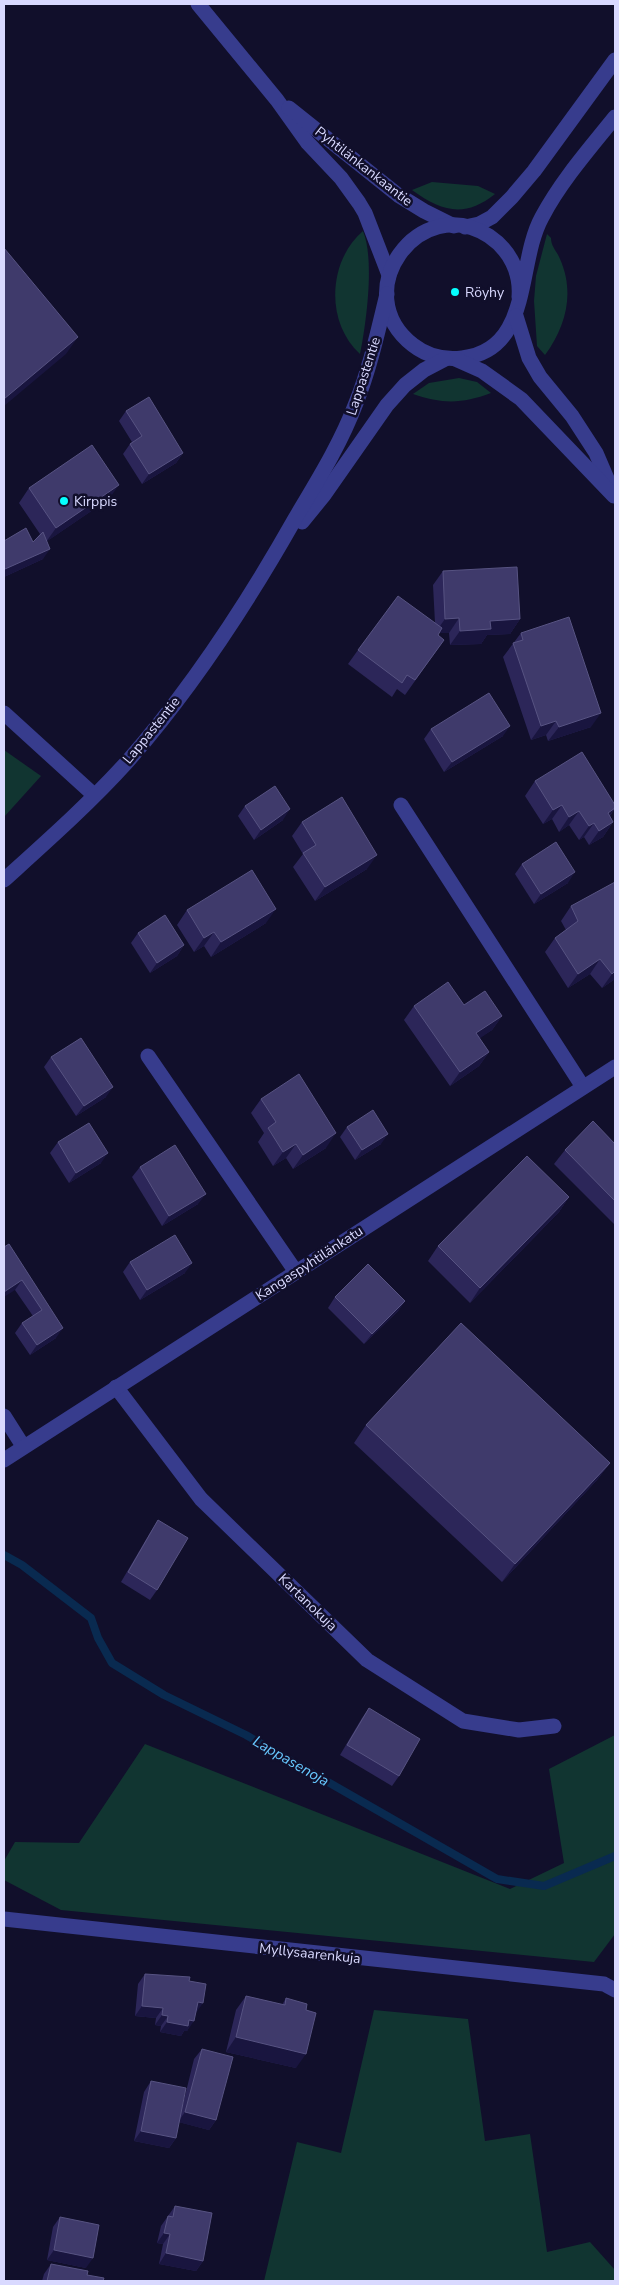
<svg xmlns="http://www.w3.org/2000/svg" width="619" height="2285" font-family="'Nunito Sans',sans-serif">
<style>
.green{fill:#113531}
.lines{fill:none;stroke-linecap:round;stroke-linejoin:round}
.stream{stroke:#092a50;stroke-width:8}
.minor{stroke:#373c8d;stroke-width:15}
.wall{fill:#2c2659}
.shaded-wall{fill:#19153f}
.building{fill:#3f3a6b;stroke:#575382}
.poi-dot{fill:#05ffff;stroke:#110f2b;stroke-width:2}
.labels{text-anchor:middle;stroke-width:5;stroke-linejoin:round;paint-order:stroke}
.street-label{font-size:14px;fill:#d9d9ff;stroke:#110f2b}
.poi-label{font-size:14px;fill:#d9d9ff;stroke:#110f2b;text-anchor:start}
.water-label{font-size:15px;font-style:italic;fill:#67c8ff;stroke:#110f2b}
</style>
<rect width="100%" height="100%" fill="#110f2b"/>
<!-- green -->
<g class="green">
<path d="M 432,182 L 478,186 L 495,194 C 465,218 442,212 412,190 Z"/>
<path d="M 363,231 C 375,260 366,324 360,354 C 325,322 328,261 363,231 Z"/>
<path d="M 547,234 L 551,238 C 551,247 557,251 560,259 C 575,293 566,326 545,355 L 537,346 L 534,301 L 536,276 Z"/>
<path d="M 459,378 L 477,382 L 491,393 C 462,404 442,404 413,394 L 429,383 Z"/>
<polygon points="4,750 41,776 4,817"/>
<polygon points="615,1735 615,1934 594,1962 61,1910 4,1880 4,1861 15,1842 79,1843 145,1744 510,1889 564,1863 549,1769"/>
<polygon points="374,2010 468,2019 485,2141 530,2134 547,2252 590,2242 615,2270 615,2281 264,2281 297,2142 341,2153"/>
</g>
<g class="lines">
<!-- stream -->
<polyline class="stream" points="4,1555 22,1565 91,1618 98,1638 112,1663 164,1695 246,1735 497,1879 544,1886 615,1856"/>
<!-- minor -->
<g class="minor">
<polyline points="198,4 277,100 307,142 341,178 359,203 365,213 389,275"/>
<polyline points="289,108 398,195 424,211 454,226"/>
<polyline points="465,227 479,224 492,217 512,197 534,171 615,60"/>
<path d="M 519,297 C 521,273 510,250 489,236 C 419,191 346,293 413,345 C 427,356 445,360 462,358 C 533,350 516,264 542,217 C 561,181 590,148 615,117"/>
<polyline points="516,316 529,358 540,377 572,416 596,453 611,488"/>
<polyline points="455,359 482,371 521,399 614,496"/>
<polyline points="302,522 324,495 387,405 405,385 424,370 445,359"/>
<polyline points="4,713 94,795"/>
<polyline points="401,805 583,1087"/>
<path d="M 4,880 C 46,842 89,804 127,762 C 192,688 248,602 296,517 C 318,480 341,443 356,403 C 370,368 378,331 387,294"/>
<polyline points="148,1056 296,1272"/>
<polyline points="116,1387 201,1499 367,1660 463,1721 519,1730 554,1726"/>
<polyline points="4,1416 23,1446"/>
<polyline points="4,1460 615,1067"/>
<polyline points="4,1919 604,1984 615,1990"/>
</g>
</g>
<!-- wall -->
<g class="wall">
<polygon points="126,411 183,453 176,463 142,484 123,454 130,444 132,442 119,421"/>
<polygon points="29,488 109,499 47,541 43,559 4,577 4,541 33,542 40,534 19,503"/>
<polygon points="443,571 520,619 510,634 487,635 481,644 450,645 449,633 439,633 438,635 444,640 405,695 397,689 392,697 348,664 358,650 435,623 433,585"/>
<polygon points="521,633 591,727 548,741 546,735 531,740 503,657"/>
<polygon points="431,729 503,736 444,772 424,739"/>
<polygon points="535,781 615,805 615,808 610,816 613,822 603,837 589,845 584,837 579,840 569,825 559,832 552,819 543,824 525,796"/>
<polygon points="245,806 283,820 254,840 238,816"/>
<polygon points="302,822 367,869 315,901 293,867 303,854 292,836"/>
<polygon points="522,864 568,883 534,904 515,874"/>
<polygon points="571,906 615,979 602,988 590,974 568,988 545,952 555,938 566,930 561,921"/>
<polygon points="187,910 266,923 211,957 204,946 194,952 177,925"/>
<polygon points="138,933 184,945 177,956 150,973 131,943"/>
<polygon points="464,1005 502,1016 492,1030 479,1038 489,1052 479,1066 450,1086 404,1020 414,1006"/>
<polygon points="51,1057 106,1097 76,1116 44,1067"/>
<polygon points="261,1099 326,1148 293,1169 286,1158 273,1166 258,1142 264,1133 251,1113"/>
<polygon points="347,1127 381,1144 355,1160 340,1137"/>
<polygon points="58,1142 101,1163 69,1183 50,1153"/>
<polygon points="615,1144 615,1225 554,1164 565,1150"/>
<polygon points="140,1167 198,1204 162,1226 132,1177"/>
<polygon points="569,1197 559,1212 470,1303 428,1261 438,1246"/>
<polygon points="9,1244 56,1338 30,1355 15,1333 22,1323 33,1316 15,1290"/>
<polygon points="130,1262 185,1273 140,1300 123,1272"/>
<polygon points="335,1297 405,1301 398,1311 364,1344 328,1308"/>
<polygon points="366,1425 610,1463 597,1480 502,1582 354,1443"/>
<polygon points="158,1520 157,1590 150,1600 121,1582 151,1531"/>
<polygon points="369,1708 399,1776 392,1786 340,1755 362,1718"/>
<polygon points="145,1974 189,1981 196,2013 187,2031 184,2031 181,2036 160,2032 161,2026 155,2025 156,2018 135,2016 138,1984"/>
<polygon points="246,1996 282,2005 286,1998 306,2010 296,2068 226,2052 236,2010"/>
<polygon points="202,2049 216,2120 209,2130 179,2122 176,2138 169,2148 134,2141 144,2092 151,2081 183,2104 194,2059"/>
<polygon points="175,2206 203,2261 196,2271 159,2264 163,2244 157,2243 161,2226"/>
<polygon points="60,2217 86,2268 47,2260 53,2227"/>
<polygon points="51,2264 87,2275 103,2281 42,2281 44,2274"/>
</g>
<!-- shaded-wall -->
<g class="shaded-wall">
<polygon points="78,337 66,354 4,406 4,399"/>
<polygon points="183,453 176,463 142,484 149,474"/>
<polygon points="119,485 109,499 46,542 56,528"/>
<polygon points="50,549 43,559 4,577 4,571 5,569"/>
<polygon points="459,618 449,633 435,633 445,619"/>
<polygon points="520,619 510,634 487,635 481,644 450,645 460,631 490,621"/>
<polygon points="601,713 591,727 548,741 559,727"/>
<polygon points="556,721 546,735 531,740 541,726"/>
<polygon points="510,726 503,736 444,772 452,762"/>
<polygon points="562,805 552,819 543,824 553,810"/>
<polygon points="615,808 606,821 608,813"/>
<polygon points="290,809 283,820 254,840 261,830"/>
<polygon points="579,811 569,825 559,832 569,817"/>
<polygon points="613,822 603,837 589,845 599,831"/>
<polygon points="594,823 584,837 579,840 589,826"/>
<polygon points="377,855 367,869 315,901 325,887"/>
<polygon points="575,872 568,883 534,904 541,894"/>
<polygon points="276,909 266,923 211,957 221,942"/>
<polygon points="214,932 204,946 194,952 204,938"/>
<polygon points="184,945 177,956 150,973 157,963"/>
<polygon points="600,959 590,974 568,988 578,974"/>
<polygon points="615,971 615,979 602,988 612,974"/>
<polygon points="502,1016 492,1030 466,1048 476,1033"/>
<polygon points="489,1052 479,1066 450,1086 460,1072"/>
<polygon points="113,1087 106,1097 76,1116 84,1106"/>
<polygon points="336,1133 326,1148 293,1169 303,1155"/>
<polygon points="388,1134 381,1144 355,1160 362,1150"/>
<polygon points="296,1144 286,1158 273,1166 283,1152"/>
<polygon points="108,1153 101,1163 69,1183 76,1173"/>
<polygon points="206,1194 198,1204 162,1226 169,1216"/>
<polygon points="569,1197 559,1212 470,1303 480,1288"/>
<polygon points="192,1263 185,1273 140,1300 147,1290"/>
<polygon points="22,1280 15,1290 4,1297 4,1292"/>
<polygon points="405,1301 398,1311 364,1344 372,1334"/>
<polygon points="63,1328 56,1338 30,1355 37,1345"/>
<polygon points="610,1463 597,1480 502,1582 515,1564"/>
<polygon points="198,2002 203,2003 196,2013 190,2012"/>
<polygon points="142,2006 163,2008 156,2018 135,2016"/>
<polygon points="162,2015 168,2016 161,2026 155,2025"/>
<polygon points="189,2020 194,2021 187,2031 184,2031 181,2036 160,2032 167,2022"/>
<polygon points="236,2037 306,2054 296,2068 226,2052"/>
<polygon points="185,2112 216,2120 209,2130 178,2122"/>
<polygon points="141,2131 176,2138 169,2148 134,2141"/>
<polygon points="164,2233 170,2234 163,2244 157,2243"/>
<polygon points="54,2250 93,2258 86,2268 47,2260"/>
<polygon points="166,2253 203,2261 196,2271 159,2264"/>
</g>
<!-- building -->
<g class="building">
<polygon points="4,248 78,337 4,399"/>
<polygon points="149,397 183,453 149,474 130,444 142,436 126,411"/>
<polygon points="92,445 119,485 56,528 29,488"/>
<polygon points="26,528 33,542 43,532 50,549 5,569 4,567 4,541"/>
<polygon points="517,567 520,619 490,621 491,629 460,631 459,618 445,619 443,571"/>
<polygon points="398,596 442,628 438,635 444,640 415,680 407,675 402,683 358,650"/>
<polygon points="569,617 601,713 559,727 556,721 541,726 513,643 523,640 521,633"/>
<polygon points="489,693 510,726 452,762 431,729"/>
<polygon points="582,752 615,805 615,808 608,813 613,822 599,831 594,823 589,826 579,811 569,817 562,805 553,810 535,781"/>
<polygon points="275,786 290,809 261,830 245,806"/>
<polygon points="342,797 377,855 325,887 303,853 316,845 302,822"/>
<polygon points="556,842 575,872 541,894 522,864"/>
<polygon points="252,870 276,909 221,942 214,932 204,938 187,910"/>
<polygon points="615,882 615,971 612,974 600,959 578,974 555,938 578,921 571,906"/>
<polygon points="165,915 184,945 157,963 138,933"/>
<polygon points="448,982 464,1005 485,991 502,1016 476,1033 489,1052 460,1072 414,1006"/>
<polygon points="81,1038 113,1087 84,1106 51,1057"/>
<polygon points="299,1074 336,1133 303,1155 296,1144 283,1152 268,1128 276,1122 261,1099"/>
<polygon points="373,1110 388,1134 362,1150 347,1127"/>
<polygon points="593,1121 615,1144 615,1201 565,1150"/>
<polygon points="89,1123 108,1153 76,1173 58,1142"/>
<polygon points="175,1145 206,1194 169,1216 140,1167"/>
<polygon points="527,1156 569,1197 480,1288 438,1246"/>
<polygon points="175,1235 192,1263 147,1290 130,1262"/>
<polygon points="9,1244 63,1328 37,1345 22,1323 42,1310 22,1280 4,1292 4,1247"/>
<polygon points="368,1264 405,1301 372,1334 335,1297"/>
<polygon points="461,1323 610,1463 515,1564 366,1425"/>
<polygon points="158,1520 188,1538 157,1590 128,1572"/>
<polygon points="369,1708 420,1739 399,1776 347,1745"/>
<polygon points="145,1974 190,1977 189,1981 206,1984 203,2003 198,2002 194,2021 189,2020 188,2026 167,2022 168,2016 162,2015 163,2008 142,2006"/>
<polygon points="246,1996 285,2005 286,1998 307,2004 306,2010 316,2013 306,2054 236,2037"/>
<polygon points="202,2049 233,2057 216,2120 185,2112"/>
<polygon points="151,2081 186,2088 176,2138 141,2131"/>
<polygon points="175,2206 212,2213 203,2261 166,2253 170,2234 164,2233 168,2216 173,2217"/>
<polygon points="60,2217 99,2225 93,2258 54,2250"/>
<polygon points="51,2264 88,2271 87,2275 104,2278 103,2281 47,2281"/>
</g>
<!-- markers -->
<g class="poi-dot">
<circle cx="455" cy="292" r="5"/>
<circle cx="64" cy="501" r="5"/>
</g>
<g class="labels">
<!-- street labels -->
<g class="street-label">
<text transform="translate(364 166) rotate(38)" y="5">Pyhtilänkankaantie</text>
<text transform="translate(363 376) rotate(-72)" y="5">Lappastentie</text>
<text transform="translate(151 730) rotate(-51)" y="5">Lappastentie</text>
<text transform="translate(309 1263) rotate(-33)" y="5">Kangaspyhtilänkatu</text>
<text transform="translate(308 1602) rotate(44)" y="5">Kartanokuja</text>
<text transform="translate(310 1953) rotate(6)" y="5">Myllysaarenkuja</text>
</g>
<!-- poi labels -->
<g class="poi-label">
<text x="465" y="297">Röyhy</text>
<text x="74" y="506">Kirppis</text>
</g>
<!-- water labels -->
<g class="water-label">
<text transform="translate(291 1761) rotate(30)" y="5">Lappasenoja</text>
</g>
</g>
<!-- border -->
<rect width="619" height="2285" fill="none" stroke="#d9d9ff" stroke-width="10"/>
</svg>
